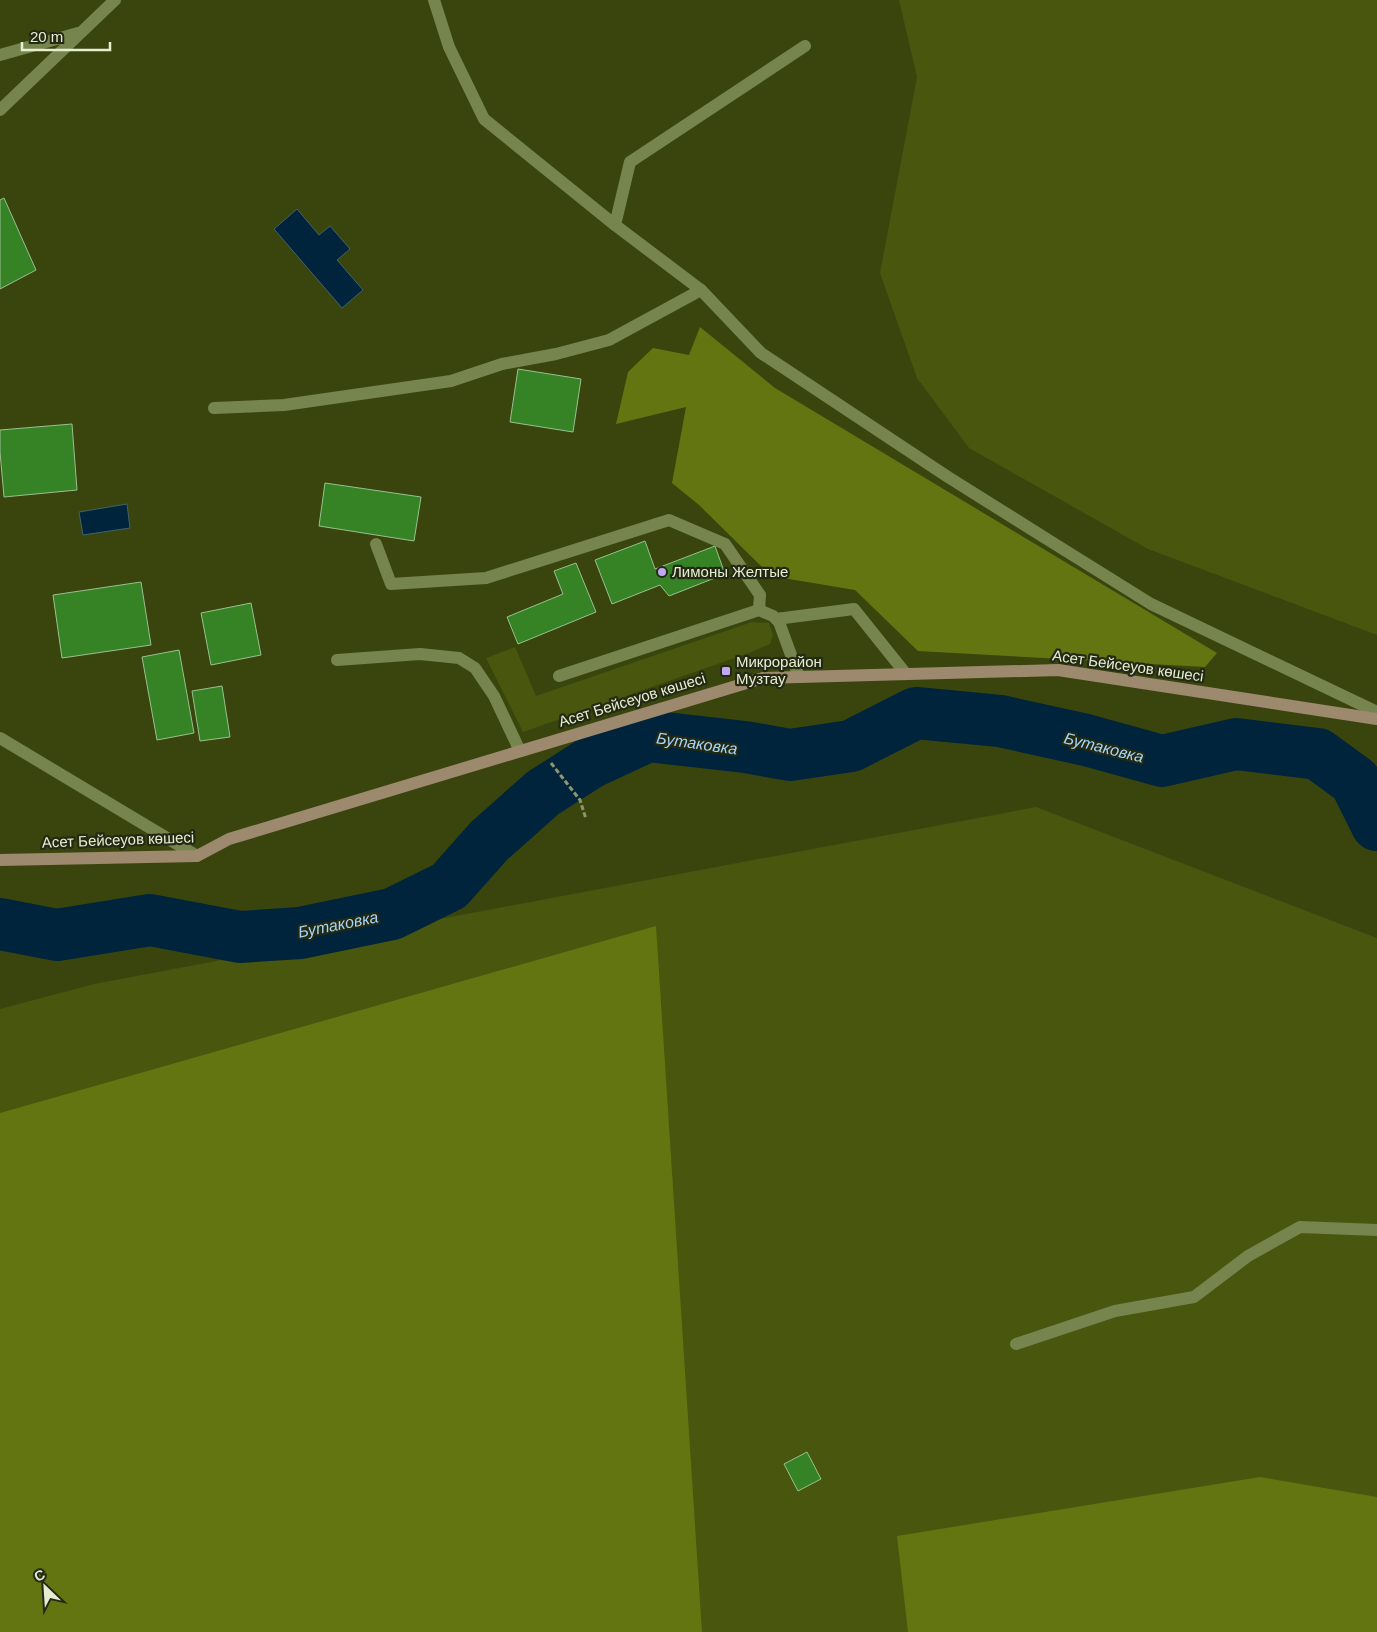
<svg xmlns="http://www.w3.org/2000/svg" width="1377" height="1632" font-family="Helvetica,sans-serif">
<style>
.green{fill:#48560e}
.forest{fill:#637511}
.water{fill:#00243b;stroke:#456168}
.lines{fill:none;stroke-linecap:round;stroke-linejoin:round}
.river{stroke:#00243b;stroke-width:52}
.building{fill:#368325;stroke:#99c091}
.path{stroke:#8d976d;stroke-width:3;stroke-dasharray:5 2.5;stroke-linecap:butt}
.lane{stroke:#76844e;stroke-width:12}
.street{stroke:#76844e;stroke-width:12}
.secondary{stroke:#9d896d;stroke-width:12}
.poi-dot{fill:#c2a8f2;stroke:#232913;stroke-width:2}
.labels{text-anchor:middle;stroke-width:4.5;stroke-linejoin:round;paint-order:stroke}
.poi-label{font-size:15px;fill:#e6eed2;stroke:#232913;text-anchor:start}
.street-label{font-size:15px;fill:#e6eed2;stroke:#232913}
.water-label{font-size:16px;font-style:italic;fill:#a5d6fa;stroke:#232913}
</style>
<rect width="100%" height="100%" fill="#3a450e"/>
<!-- green -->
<g class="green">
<polygon points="899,0 1377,0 1377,635 1148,549 969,448 917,378 880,273 917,77"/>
<polygon points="752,622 769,623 773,635 770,644 749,653 523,732 486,658 515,647 536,696"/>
<polygon points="1036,807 1377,938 1377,1632 0,1632 0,1009 94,984"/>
</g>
<!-- forest -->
<g class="forest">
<polygon points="700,327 775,388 1217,653 1205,667 918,651 855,590 771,576 699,505 672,483 686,407 616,424 628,372 653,348 689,355"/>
<polygon points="656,926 702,1632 0,1632 0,1113"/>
<polygon points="1260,1477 1377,1497 1377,1632 908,1632 897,1536"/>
</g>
<!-- water -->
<g class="water">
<polygon points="297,209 319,235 330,226 350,249 337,260 363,290 342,308 274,229"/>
<polygon points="127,504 130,528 83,535 79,512"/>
</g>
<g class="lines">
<!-- river -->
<polyline class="river" points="0,924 57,935 150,920 240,937 300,933 392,914 449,886 489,841 543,793 590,763 648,736 745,747 790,755 851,746 916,713 1000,721 1086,740 1162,761 1236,744 1318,754 1355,781 1377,825"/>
</g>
<!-- building -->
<g class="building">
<polygon points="4,198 36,270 0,289 0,200"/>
<polygon points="518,369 581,379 573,432 510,422"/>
<polygon points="72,424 77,490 4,497 0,452 0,430"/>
<polygon points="325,483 421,497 414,541 319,526"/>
<polygon points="645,541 655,569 715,546 725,574 669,596 660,585 612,604 595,560"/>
<polygon points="576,563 596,612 518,644 507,617 563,594 554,571"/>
<polygon points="141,582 151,645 62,658 53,595"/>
<polygon points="251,603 261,655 211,665 201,613"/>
<polygon points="179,650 194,733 157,740 142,657"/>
<polygon points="222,686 230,737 200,741 192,691"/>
<polygon points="807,1452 821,1479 798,1491 784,1464"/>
</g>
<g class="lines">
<!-- path -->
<polyline class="path" points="551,763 580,800 586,819"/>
<!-- lane -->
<g class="lane">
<polyline points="434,0 449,47 484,119 615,225"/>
<polyline points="0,55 78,33"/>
<polyline points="0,110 115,0"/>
<polyline points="701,290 761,353 948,477 1050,541 1151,604 1377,712"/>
<polyline points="214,408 284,405 451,381 502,364 556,354 609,340 701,290 615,225 630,162 805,46"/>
<polyline points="376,544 391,584 486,578 669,520 725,544 760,595 759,610"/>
<polyline points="776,619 854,609 906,674"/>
<polyline points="337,660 420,654 459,658 475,668 494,696 520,751"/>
<polyline points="559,676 759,610 773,616 779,622 799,677"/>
<polyline points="0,738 197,856"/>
</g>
<!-- street -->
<polyline class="street" points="1016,1344 1115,1311 1194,1297 1248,1256 1300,1227 1377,1230"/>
<!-- secondary -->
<polyline class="secondary" points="0,860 197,856 229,839 763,678 1058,670 1377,719"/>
</g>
<!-- markers -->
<g class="poi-dot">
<circle cx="662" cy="572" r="5"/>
<rect x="721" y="666" width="10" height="10" rx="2.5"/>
</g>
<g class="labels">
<!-- poi labels -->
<g class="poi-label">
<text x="672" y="577">Лимоны Желтые</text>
<text x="736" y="667">Микрорайон<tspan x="736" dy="17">Музтау</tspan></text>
</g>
<!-- street labels -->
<g class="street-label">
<text transform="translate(1128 666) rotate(8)" y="5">Асет Бейсеуов көшесі</text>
<text transform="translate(632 700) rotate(-17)" y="5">Асет Бейсеуов көшесі</text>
<text transform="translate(118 840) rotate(-2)" y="5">Асет Бейсеуов көшесі</text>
</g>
<!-- water labels -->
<g class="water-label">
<text transform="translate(697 743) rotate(8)" y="6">Бутаковка</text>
<text transform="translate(1104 747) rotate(14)" y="6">Бутаковка</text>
<text transform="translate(338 924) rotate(-11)" y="6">Бутаковка</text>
</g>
</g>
<!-- north arrow -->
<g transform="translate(45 1587) rotate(335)" stroke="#232913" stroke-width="4" paint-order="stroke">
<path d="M0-4L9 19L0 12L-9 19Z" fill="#e6eed2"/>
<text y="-8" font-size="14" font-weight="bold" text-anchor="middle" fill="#e6eed2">С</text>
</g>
<!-- scale -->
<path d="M22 42v8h88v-8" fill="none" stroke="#e6eed2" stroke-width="2.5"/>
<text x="30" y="42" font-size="15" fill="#e6eed2" stroke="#232913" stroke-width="4" paint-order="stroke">20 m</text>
</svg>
